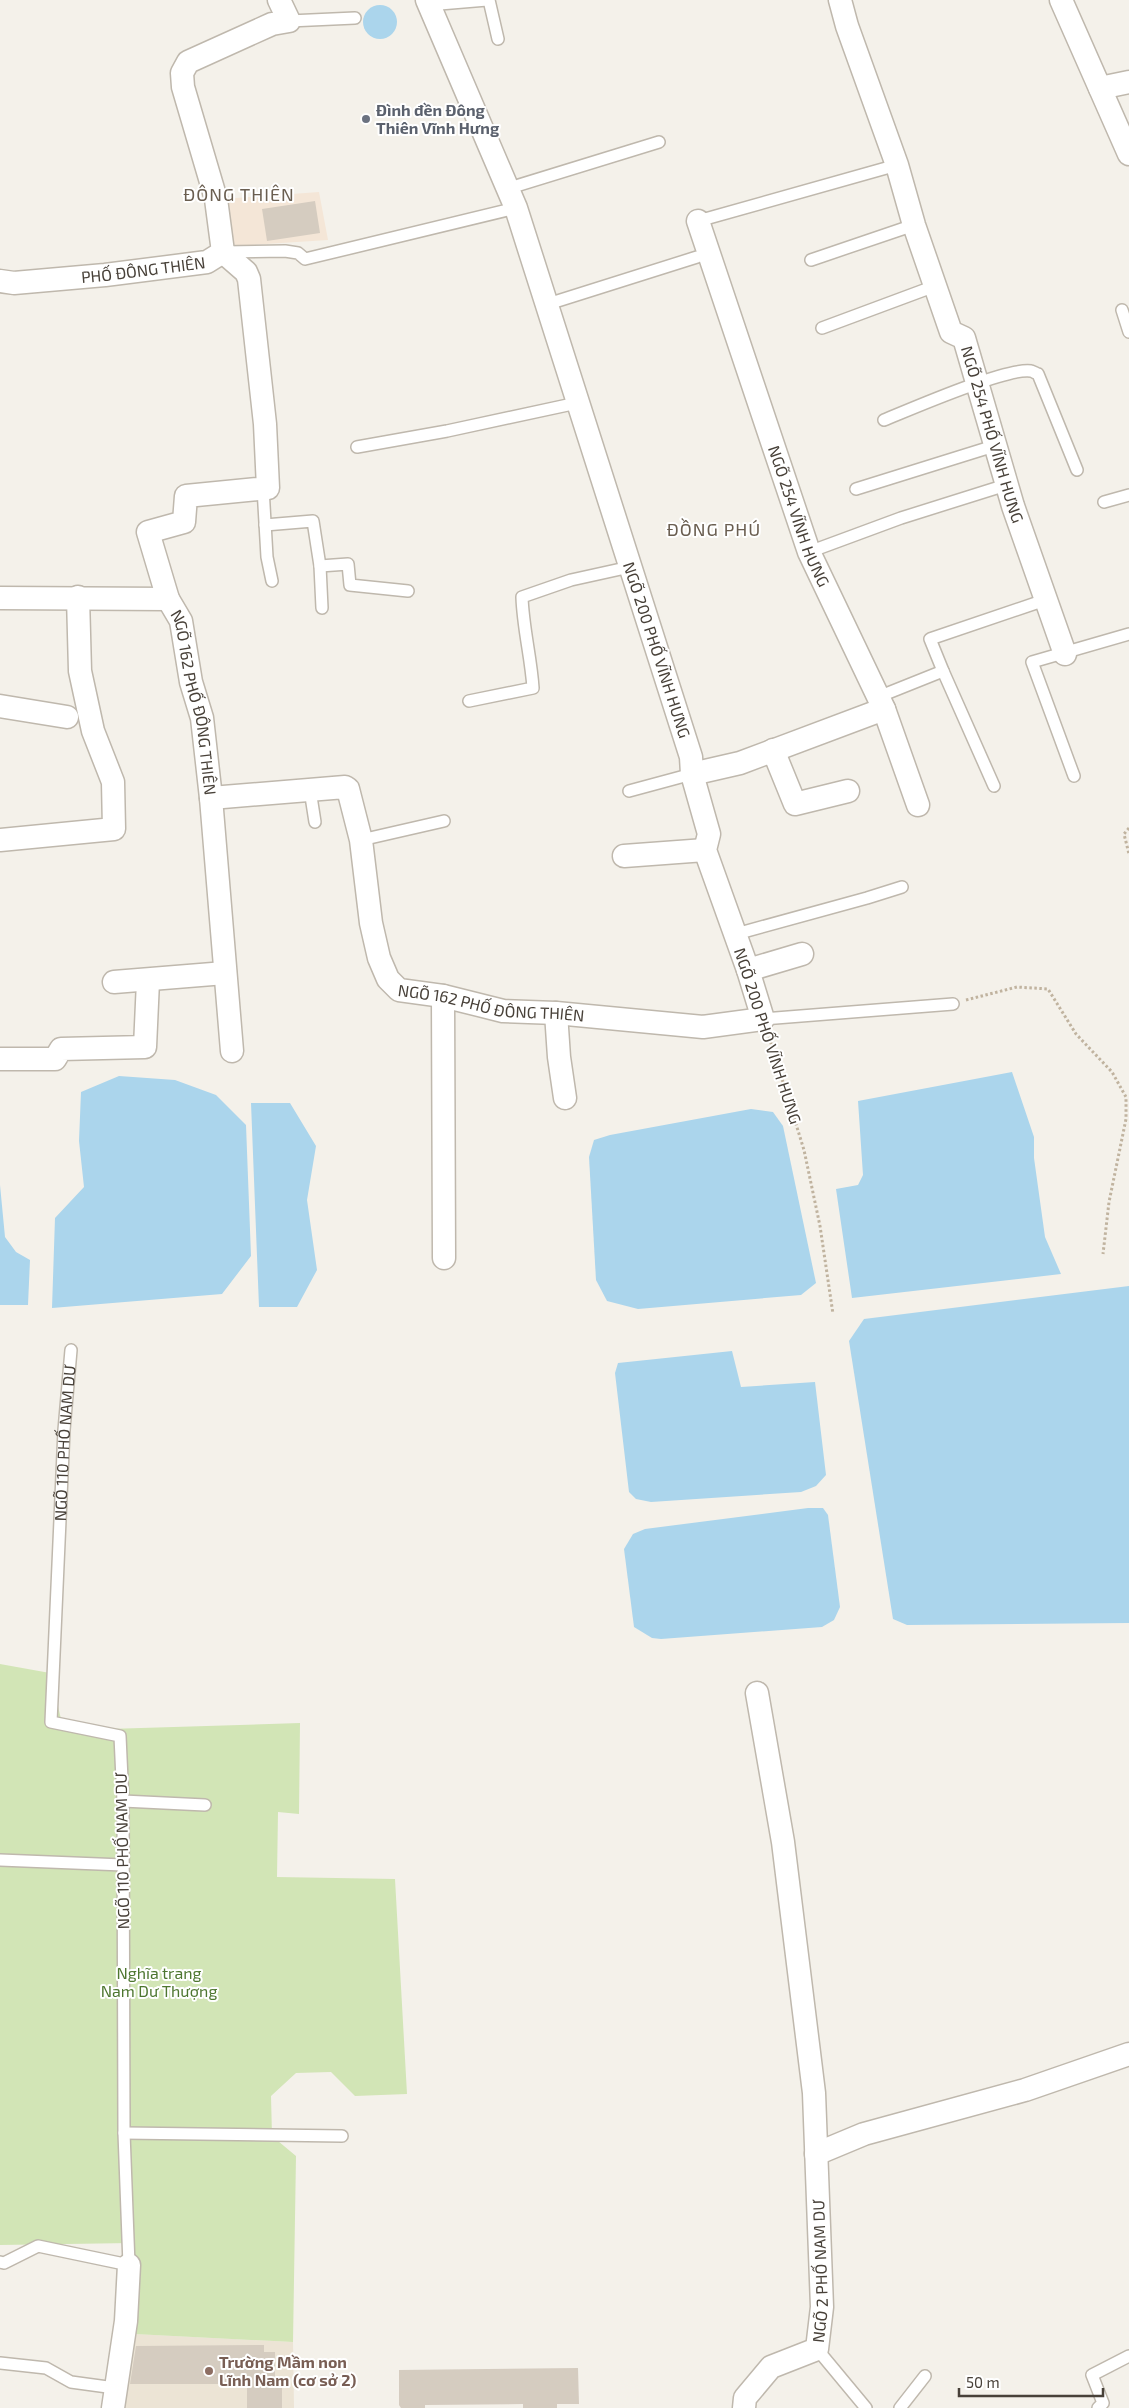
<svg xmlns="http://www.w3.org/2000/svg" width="1129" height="2408" font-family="'Exo 2',sans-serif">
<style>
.commercial{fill:#f4e6d7}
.education{fill:#ece4d5}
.green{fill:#d2e5b6}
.water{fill:#abd5ec}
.building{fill:#d5ccc0}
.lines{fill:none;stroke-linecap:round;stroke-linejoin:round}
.lane-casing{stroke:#bfb8ad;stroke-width:14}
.street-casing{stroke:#bfb8ad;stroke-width:25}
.path{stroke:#c0b39f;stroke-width:3;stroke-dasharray:2.5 2.5;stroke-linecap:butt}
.lane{stroke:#fff;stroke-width:11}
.street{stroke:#fff;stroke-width:22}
.worship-dot{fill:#6b7280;stroke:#fff;stroke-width:2}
.education-dot{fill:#8d6e63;stroke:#fff;stroke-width:2}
.labels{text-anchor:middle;stroke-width:4;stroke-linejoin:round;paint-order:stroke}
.worship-label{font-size:16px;font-weight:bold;fill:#5b616d;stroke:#fff;text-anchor:start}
.street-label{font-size:16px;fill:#484139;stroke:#fff}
.park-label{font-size:16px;fill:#4d762f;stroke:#fff}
.education-label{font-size:16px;font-weight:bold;fill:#785e54;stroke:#fff;text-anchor:start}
.neighbourhood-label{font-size:18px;letter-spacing:1px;fill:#6a5e50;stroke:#fff}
</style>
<rect width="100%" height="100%" fill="#f4f1ea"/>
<!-- commercial -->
<polygon class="commercial" points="319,192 328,240 236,246 225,231 222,199"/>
<!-- education -->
<polygon class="education" points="134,2334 293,2342 294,2408 116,2408"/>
<!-- green -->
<polygon class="green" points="0,1664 50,1673 61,1719 108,1729 300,1723 299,1814 278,1812 277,1877 395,1879 407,2094 355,2096 331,2072 296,2073 271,2096 272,2136 296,2156 293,2342 134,2334 132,2243 0,2245"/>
<!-- water -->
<g class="water">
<circle cx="380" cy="22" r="17"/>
<polygon points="1012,1072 1034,1137 1034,1158 1045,1237 1061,1274 852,1298 836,1189 858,1185 863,1175 858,1101"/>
<polygon points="119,1076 175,1080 216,1095 246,1125 251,1256 222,1294 52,1308 55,1218 84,1187 79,1141 81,1092"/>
<polygon points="251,1103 290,1103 316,1146 307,1200 317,1270 297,1307 259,1307"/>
<polygon points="751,1109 773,1112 783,1126 816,1283 801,1295 638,1309 607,1301 596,1280 589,1157 594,1140 610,1135"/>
<polygon points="0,1185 5,1237 16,1252 30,1260 28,1305 0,1305"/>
<polygon points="1129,1286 1129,1623 907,1625 893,1619 849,1341 864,1319"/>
<polygon points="732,1351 741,1387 815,1382 826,1475 816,1486 801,1492 651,1502 636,1499 629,1492 615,1373 618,1363"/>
<polygon points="808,1508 823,1508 828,1515 840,1607 834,1620 822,1627 661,1639 652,1638 634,1627 624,1549 633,1534 645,1529"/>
</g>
<!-- building -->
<g class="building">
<polygon points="315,201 320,233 267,241 262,209"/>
<polygon points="264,2345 264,2352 275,2352 275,2376 278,2376 278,2381 282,2381 282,2408 247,2408 247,2384 130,2384 136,2346"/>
<polygon points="578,2368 579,2404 557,2404 557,2408 523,2408 523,2404 425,2405 425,2408 401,2408 399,2405 399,2370"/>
</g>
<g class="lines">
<defs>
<g id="lane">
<polyline points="489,0 498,39"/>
<polyline points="428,5 487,0"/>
<polyline points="289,21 355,18"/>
<polyline points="506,189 659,142"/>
<polyline points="698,221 897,165"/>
<polyline points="224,252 285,251 298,253 305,259 516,208"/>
<polyline points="811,260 914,225"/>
<polyline points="548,304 697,257"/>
<polyline points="1122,310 1129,332"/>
<polyline points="822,328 935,286"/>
<path d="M 884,420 C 911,409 1007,367 1031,371 C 1032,371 1037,374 1038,374 L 1077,470"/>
<polyline points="357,447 447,431 577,403"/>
<polyline points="263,488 267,557 272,581"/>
<polyline points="856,489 994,446"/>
<polyline points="1104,502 1129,495"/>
<polyline points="265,525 313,521 320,566 322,608"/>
<polyline points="809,552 901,518 1006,485"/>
<polyline points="320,566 348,564 350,585 408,591"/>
<polyline points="943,671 930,639 1045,600"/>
<polyline points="878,697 943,671 994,786"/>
<path d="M 469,701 L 533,688 C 531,657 523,628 522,597 L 571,580 L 630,567"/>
<polyline points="1074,776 1032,662 1129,634"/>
<polyline points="310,790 315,822"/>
<polyline points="629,791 692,774"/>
<polyline points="361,840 444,821"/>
<polyline points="736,934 867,898 902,887"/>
<polyline points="763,1019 953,1004"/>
<polyline points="123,1801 205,1805"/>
<polyline points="0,1860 123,1865"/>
<polyline points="124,2133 342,2136"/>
<path id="s1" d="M 0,2262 L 4,2263 L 38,2246 L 129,2265 L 124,2133 L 123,1801 L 120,1736 L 51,1722 L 64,1430 L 71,1350"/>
<polyline points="817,2349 866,2408"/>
<polyline points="0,2363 46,2368 71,2382 115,2388"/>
<polyline points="900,2408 925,2376"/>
<polyline points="1098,2408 1103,2403 1092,2375 1129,2356"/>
</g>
<g id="street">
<path id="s2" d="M 840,0 L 847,26 L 897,165 L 914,225 L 951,332 L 964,338 L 1013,506 L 1065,654"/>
<polyline points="1061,0 1129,154"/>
<polyline points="1100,88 1129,82"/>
<path id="s3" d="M 698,221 L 809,552 L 884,709 L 918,805"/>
<path id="s4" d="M 223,252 L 246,272 L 249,279 L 265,424 L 268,488 L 186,496 L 184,522 L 148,532 L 168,599 L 181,621 L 191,682 L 202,718 L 211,798 L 232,1051"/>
<path id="s5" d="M 0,281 L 14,283 L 105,275 L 207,262 L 223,252 L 216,199 L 183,87 L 182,73 L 188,62 L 272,24 L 289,21 L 279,0"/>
<polyline points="0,598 168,599"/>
<polyline points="0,706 67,717"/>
<polyline points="773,750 795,804 848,791"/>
<polyline points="692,774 740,763 884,709"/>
<path id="s6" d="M 211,798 L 345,787 L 348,789 L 361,840 L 371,923 L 379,958 L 388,979 L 399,990 L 443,996 L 503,1011 L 556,1013 L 703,1027 L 763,1019 L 748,970 L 705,850 L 709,834 L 692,774 L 691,757 L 516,208 L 427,0"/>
<polyline points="0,840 114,829 113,782 93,731 80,671 78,597"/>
<polyline points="624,856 705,850"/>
<polyline points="748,970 802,954"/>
<polyline points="114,982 225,973"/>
<polyline points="443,996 444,1258"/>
<polyline points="556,1013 559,1057 565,1098"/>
<polyline points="0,1059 55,1059 61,1049 145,1047 148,981"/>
<polyline points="816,2154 864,2134 1025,2090 1129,2054"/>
<polyline points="113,2408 126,2321 129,2265"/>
<path id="s7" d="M 744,2408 L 745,2398 L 771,2367 L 817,2349 L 822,2307 L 814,2093 L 783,1842 L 757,1693"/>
</g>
</defs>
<!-- lane casing -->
<use href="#lane" class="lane-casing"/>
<!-- street casing -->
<use href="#street" class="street-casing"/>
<!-- path -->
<g class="path">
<polyline points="1129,828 1124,834 1129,854"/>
<polyline points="966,1000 1017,987 1048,989 1076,1034 1112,1072 1126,1097 1126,1119 1109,1202 1103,1254"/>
<polyline points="769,1037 804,1150 820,1226 833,1314"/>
</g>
<!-- lane -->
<use href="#lane" class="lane"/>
<!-- street -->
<use href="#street" class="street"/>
</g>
<!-- markers -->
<circle class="worship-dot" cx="366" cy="119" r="5"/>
<circle class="education-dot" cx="209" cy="2371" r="5"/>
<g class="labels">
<!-- worship labels -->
<g class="worship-label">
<text x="376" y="116">Đình đền Đông<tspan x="376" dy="18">Thiên Vĩnh Hưng</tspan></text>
</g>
<!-- street labels -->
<g class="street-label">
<text dy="6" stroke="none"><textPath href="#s5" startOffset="144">PHỐ ĐÔNG THIÊN</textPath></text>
<text dy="6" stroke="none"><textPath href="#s2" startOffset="465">NGÕ 254 PHỐ VĨNH HƯNG</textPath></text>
<text dy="6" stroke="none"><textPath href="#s3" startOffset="312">NGÕ 254 VĨNH HƯNG</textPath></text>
<text transform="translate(657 650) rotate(72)" y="6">NGÕ 200 PHỐ VĨNH HƯNG</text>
<text dy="6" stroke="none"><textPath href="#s4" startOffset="572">NGÕ 162 PHỐ ĐÔNG THIÊN</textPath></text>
<text dy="6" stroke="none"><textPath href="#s6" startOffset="442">NGÕ 162 PHỐ ĐÔNG THIÊN</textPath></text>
<text transform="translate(768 1036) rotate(72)" y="6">NGÕ 200 PHỐ VĨNH HƯNG</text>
<text dy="6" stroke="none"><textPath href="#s1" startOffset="1014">NGÕ 110 PHỐ NAM DƯ</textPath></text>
<text transform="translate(122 1851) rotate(-91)" y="6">NGÕ 110 PHỐ NAM DƯ</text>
<text dy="6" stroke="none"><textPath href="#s7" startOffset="178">NGÕ 2 PHỐ NAM DƯ</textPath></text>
</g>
<!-- park labels -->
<g class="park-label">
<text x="159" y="1979">Nghĩa trang<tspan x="159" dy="18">Nam Dư Thượng</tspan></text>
</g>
<!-- education labels -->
<g class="education-label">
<text x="219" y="2368">Trường Mầm non<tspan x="219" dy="18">Lĩnh Nam (cơ sở 2)</tspan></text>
</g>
<!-- neighbourhood labels -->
<g class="neighbourhood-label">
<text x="239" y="201">ĐÔNG THIÊN</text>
<text x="714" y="536">ĐỒNG PHÚ</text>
</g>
</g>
<!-- scale -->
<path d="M959 2388v8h144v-8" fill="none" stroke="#484139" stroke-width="2.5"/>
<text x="966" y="2388" font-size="15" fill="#484139" stroke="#ffffff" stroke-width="4" paint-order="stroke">50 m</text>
</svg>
